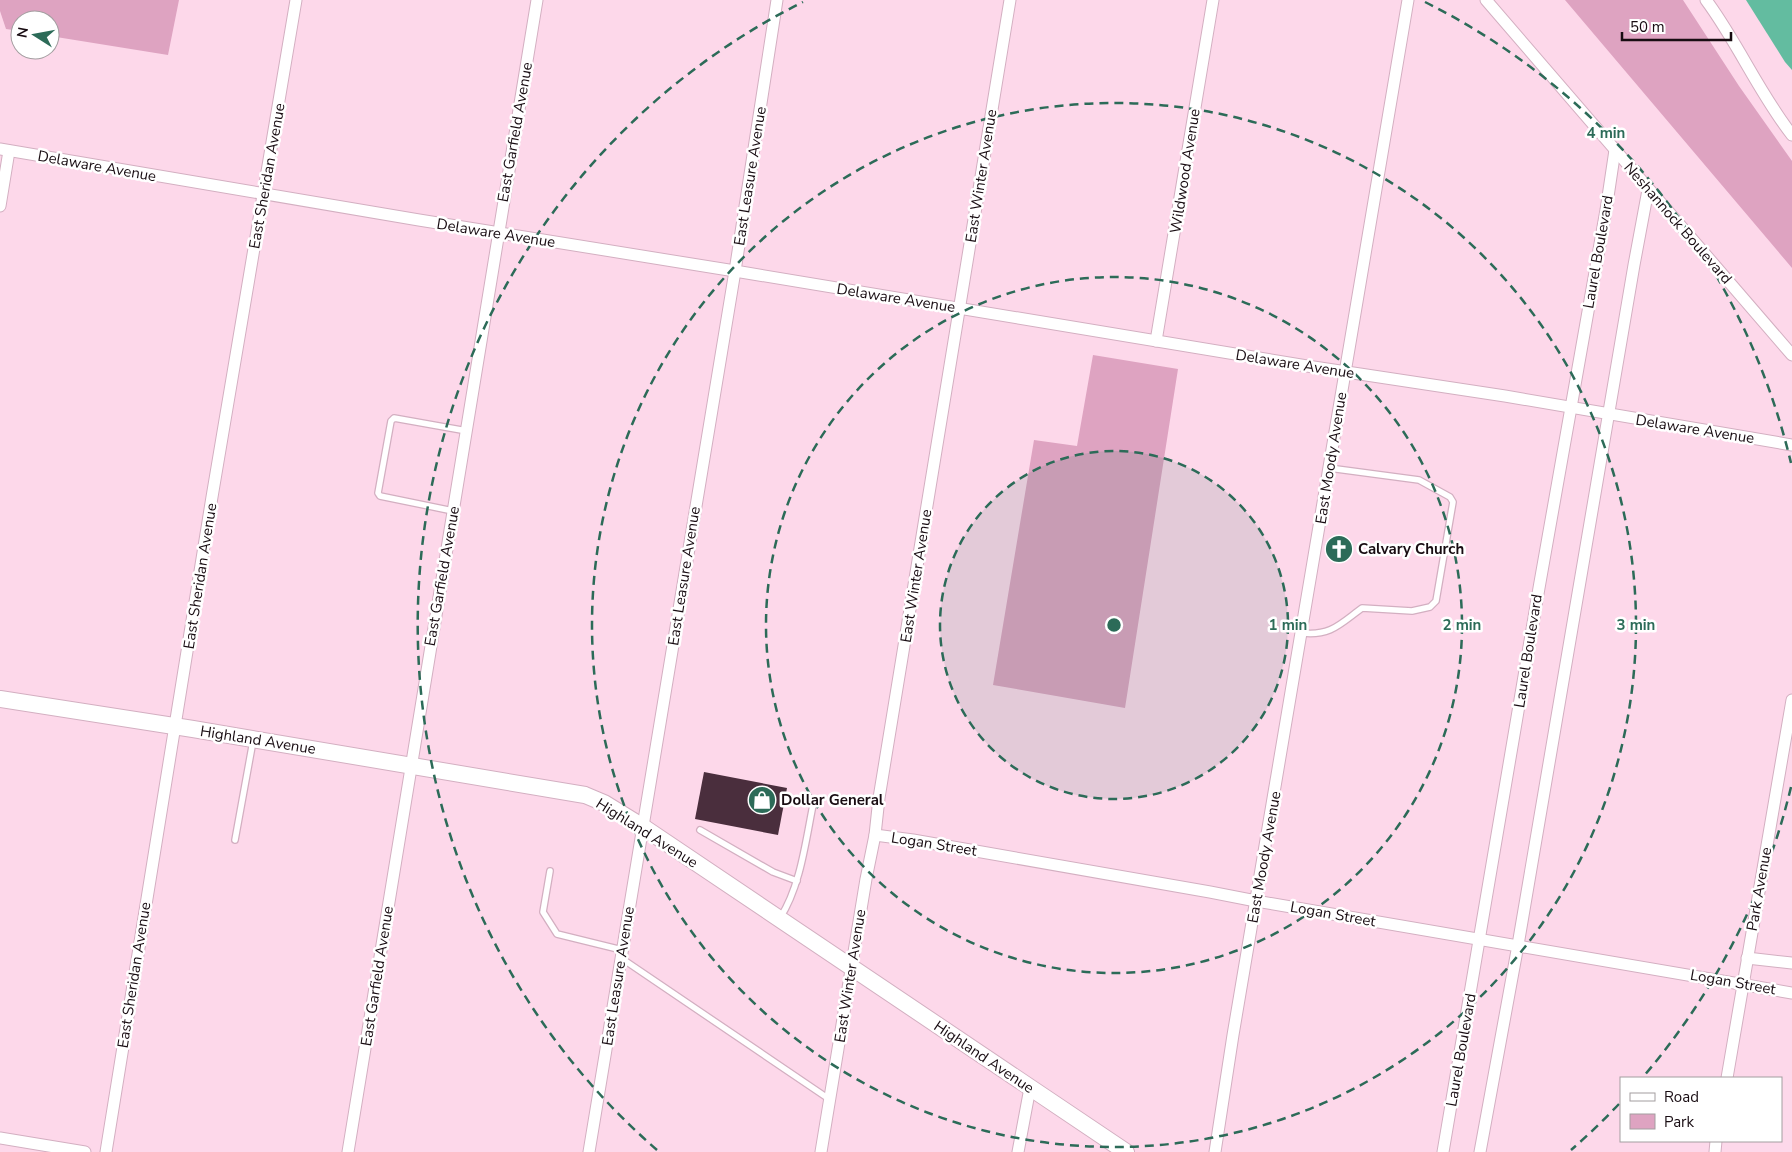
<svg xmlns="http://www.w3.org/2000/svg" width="1792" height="1152" font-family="'Nunito Sans',sans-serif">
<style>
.green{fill:#dea3c1}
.water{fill:#63bca0}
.building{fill:#4a2e3d}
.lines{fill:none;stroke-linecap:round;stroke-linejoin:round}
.lane-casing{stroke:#d3afc1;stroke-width:8}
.street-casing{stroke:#d3afc1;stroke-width:13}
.secondary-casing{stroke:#d3afc1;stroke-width:18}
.lane{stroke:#fff;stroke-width:5.5}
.street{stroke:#fff;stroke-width:11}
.secondary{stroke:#fff;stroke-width:16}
.ring{fill:none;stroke:#2c6b58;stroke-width:2.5;stroke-dasharray:9 6}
.labels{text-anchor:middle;stroke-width:5;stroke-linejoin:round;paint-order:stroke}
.street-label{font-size:15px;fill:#180c12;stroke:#fff}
.poi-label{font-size:15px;font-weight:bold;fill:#180c12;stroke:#fff;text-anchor:start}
.centre{fill:#2c6b58;stroke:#fff;stroke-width:2.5}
.ring-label{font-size:15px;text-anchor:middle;font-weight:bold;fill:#2c6b58;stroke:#fff;stroke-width:5;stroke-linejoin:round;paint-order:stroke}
</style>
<rect width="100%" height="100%" fill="#fdd8ea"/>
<!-- green -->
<g class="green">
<polygon points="0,0 179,0 168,55 50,36 50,20 20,20 20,31 6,29 0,11"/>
<polygon points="1565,0 1683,0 1739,86 1792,161 1792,268"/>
<polygon points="1093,355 1178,369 1125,708 993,685 1034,440 1077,446"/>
</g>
<!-- water -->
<polygon class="water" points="1746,0 1792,0 1792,70 1785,62"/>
<!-- building -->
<polygon class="building" points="704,772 787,788 778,835 695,819"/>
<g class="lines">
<defs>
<g id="lane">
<polyline points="453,511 380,496 378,493 391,421 394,418 467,431"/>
<path d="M 1302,633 C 1331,636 1340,624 1362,608 L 1412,611 L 1430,607 L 1436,601 L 1453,502 L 1450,497 L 1419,480 L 1329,468"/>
<polyline points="700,830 773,872 797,881"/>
<polyline points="235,840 253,741"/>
<polyline points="550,871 543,912 557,934 622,950"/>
<path d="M 780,918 C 801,886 806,838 814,800"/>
<polyline points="621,958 829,1099"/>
</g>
<g id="street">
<polyline points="1486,0 1792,355"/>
<path d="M 1706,0 C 1738,43 1759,93 1792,135"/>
<polyline points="0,149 419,220 735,271 1307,366 1505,396 1792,445"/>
<polyline points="0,206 9,151"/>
<polyline points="1156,341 1213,0"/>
<polyline points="875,835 913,840 1210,892 1256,901 1792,993"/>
<polyline points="1747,958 1792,963"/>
<polyline points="1727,1078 1792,700"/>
<polyline points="0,1138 85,1152"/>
<polyline points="106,1152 212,497 296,0"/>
<polyline points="348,1152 537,0"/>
<polyline points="589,1152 735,271 777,0"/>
<polyline points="821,1152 866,879 875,835 879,798 1010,0"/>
<polyline points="1018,1152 1030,1088"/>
<polyline points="1215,1152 1233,1035 1408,0"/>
<polyline points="1443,1152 1539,588 1606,210 1615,150"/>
<polyline points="1480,1152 1518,945 1634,265 1648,190"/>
<polyline points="1715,1152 1716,1141"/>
</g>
<polyline id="secondary" points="0,699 193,729 585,795 604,803 643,827 1126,1152"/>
</defs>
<!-- lane casing -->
<use href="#lane" class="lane-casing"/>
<!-- street casing -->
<use href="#street" class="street-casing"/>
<!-- secondary casing -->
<use href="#secondary" class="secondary-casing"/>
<!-- lane -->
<use href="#lane" class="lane"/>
<!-- street -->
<use href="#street" class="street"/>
<!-- secondary -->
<use href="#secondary" class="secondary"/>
</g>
<!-- distance rings -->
<circle cx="1114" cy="625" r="174" fill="#2c6b58" fill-opacity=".12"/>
<g class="ring">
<circle cx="1114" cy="625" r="174"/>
<circle cx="1114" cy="625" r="348"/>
<circle cx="1114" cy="625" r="522"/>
<path d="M1791 787A696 696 0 0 1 1643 1077M1619 1104A696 696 0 0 1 1571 1150M657 1150A696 696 0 0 1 803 2M1425 2A696 696 0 0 1 1791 463"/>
</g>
<!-- icons -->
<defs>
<symbol id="church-disc" viewBox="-11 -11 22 22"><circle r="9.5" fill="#2c6b58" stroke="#fff"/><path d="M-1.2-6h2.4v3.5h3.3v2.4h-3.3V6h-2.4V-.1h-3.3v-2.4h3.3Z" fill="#fff"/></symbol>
<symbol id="shop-disc" viewBox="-11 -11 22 22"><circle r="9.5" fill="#2c6b58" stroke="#fff"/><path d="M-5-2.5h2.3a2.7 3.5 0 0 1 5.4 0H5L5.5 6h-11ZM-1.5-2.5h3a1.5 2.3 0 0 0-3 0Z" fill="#fff"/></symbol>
</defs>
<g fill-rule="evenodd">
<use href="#church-disc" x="1323" y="533" width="32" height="32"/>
<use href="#shop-disc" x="746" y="784" width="32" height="32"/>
</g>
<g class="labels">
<!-- street labels -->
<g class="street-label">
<text transform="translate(515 132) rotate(-80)" y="5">East Garfield Avenue</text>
<text transform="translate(97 166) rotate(10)" y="5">Delaware Avenue</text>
<text transform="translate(1185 171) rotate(-81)" y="5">Wildwood Avenue</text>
<text transform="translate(267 176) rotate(-80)" y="5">East Sheridan Avenue</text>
<text transform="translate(750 176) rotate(-81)" y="5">East Leasure Avenue</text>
<text transform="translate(981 176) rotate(-81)" y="5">East Winter Avenue</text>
<text transform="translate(1678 223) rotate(49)" y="5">Neshannock Boulevard</text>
<text transform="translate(496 233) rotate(9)" y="5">Delaware Avenue</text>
<text transform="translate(1598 252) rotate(-80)" y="5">Laurel Boulevard</text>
<text transform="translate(896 298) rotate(9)" y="5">Delaware Avenue</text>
<text transform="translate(1295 364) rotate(9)" y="5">Delaware Avenue</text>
<text transform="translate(1695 429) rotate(9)" y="5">Delaware Avenue</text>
<text transform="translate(1331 458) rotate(-81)" y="5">East Moody Avenue</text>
<text transform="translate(200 576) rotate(-81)" y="5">East Sheridan Avenue</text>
<text transform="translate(442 576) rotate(-80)" y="5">East Garfield Avenue</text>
<text transform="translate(684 576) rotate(-81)" y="5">East Leasure Avenue</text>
<text transform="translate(916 576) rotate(-81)" y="5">East Winter Avenue</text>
<text transform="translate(1528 651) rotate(-81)" y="5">Laurel Boulevard</text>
<text transform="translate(258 740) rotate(9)" y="5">Highland Avenue</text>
<text transform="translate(647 833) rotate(32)" y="5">Highland Avenue</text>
<text transform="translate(934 844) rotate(9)" y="5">Logan Street</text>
<text transform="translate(1264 857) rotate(-80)" y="5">East Moody Avenue</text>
<text transform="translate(1759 889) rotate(-80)" y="5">Park Avenue</text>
<text transform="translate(1333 914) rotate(10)" y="5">Logan Street</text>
<text transform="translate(134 975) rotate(-81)" y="5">East Sheridan Avenue</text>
<text transform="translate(377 976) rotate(-81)" y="5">East Garfield Avenue</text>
<text transform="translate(618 976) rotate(-81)" y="5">East Leasure Avenue</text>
<text transform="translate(850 976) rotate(-81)" y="5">East Winter Avenue</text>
<text transform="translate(1733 982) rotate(10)" y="5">Logan Street</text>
<text transform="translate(1461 1050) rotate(-80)" y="5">Laurel Boulevard</text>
<text transform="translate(984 1057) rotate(34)" y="5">Highland Avenue</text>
</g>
<!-- poi labels -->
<g class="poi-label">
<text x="1358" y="554">Calvary Church</text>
<text x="781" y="805">Dollar General</text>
</g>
</g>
<circle cx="1114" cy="625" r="8" class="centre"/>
<g class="ring-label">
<text x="1606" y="138">4 min</text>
<text x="1288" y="630">1 min</text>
<text x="1462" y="630">2 min</text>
<text x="1636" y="630">3 min</text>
</g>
<!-- legend -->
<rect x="1620" y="1077" width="162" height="65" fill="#ffffff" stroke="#a39ea0"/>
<rect x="1630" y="1093" width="25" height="8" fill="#ffffff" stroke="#a39ea0"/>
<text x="1664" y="1102" font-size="15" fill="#180c12">Road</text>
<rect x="1630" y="1114" width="25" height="15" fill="#dea3c1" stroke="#a39ea0"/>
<text x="1664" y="1127" font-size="15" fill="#180c12">Park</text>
<!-- north arrow -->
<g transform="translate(35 35) rotate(281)"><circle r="24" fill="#ffffff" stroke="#a39ea0"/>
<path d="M0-4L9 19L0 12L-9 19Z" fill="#2c6b58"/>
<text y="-8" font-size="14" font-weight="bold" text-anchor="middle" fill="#180c12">N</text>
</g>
<!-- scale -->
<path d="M1622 32v8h109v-8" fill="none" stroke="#180c12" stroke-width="2.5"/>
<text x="1630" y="32" font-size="15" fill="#180c12" stroke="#ffffff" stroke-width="4" paint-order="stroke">50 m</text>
</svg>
